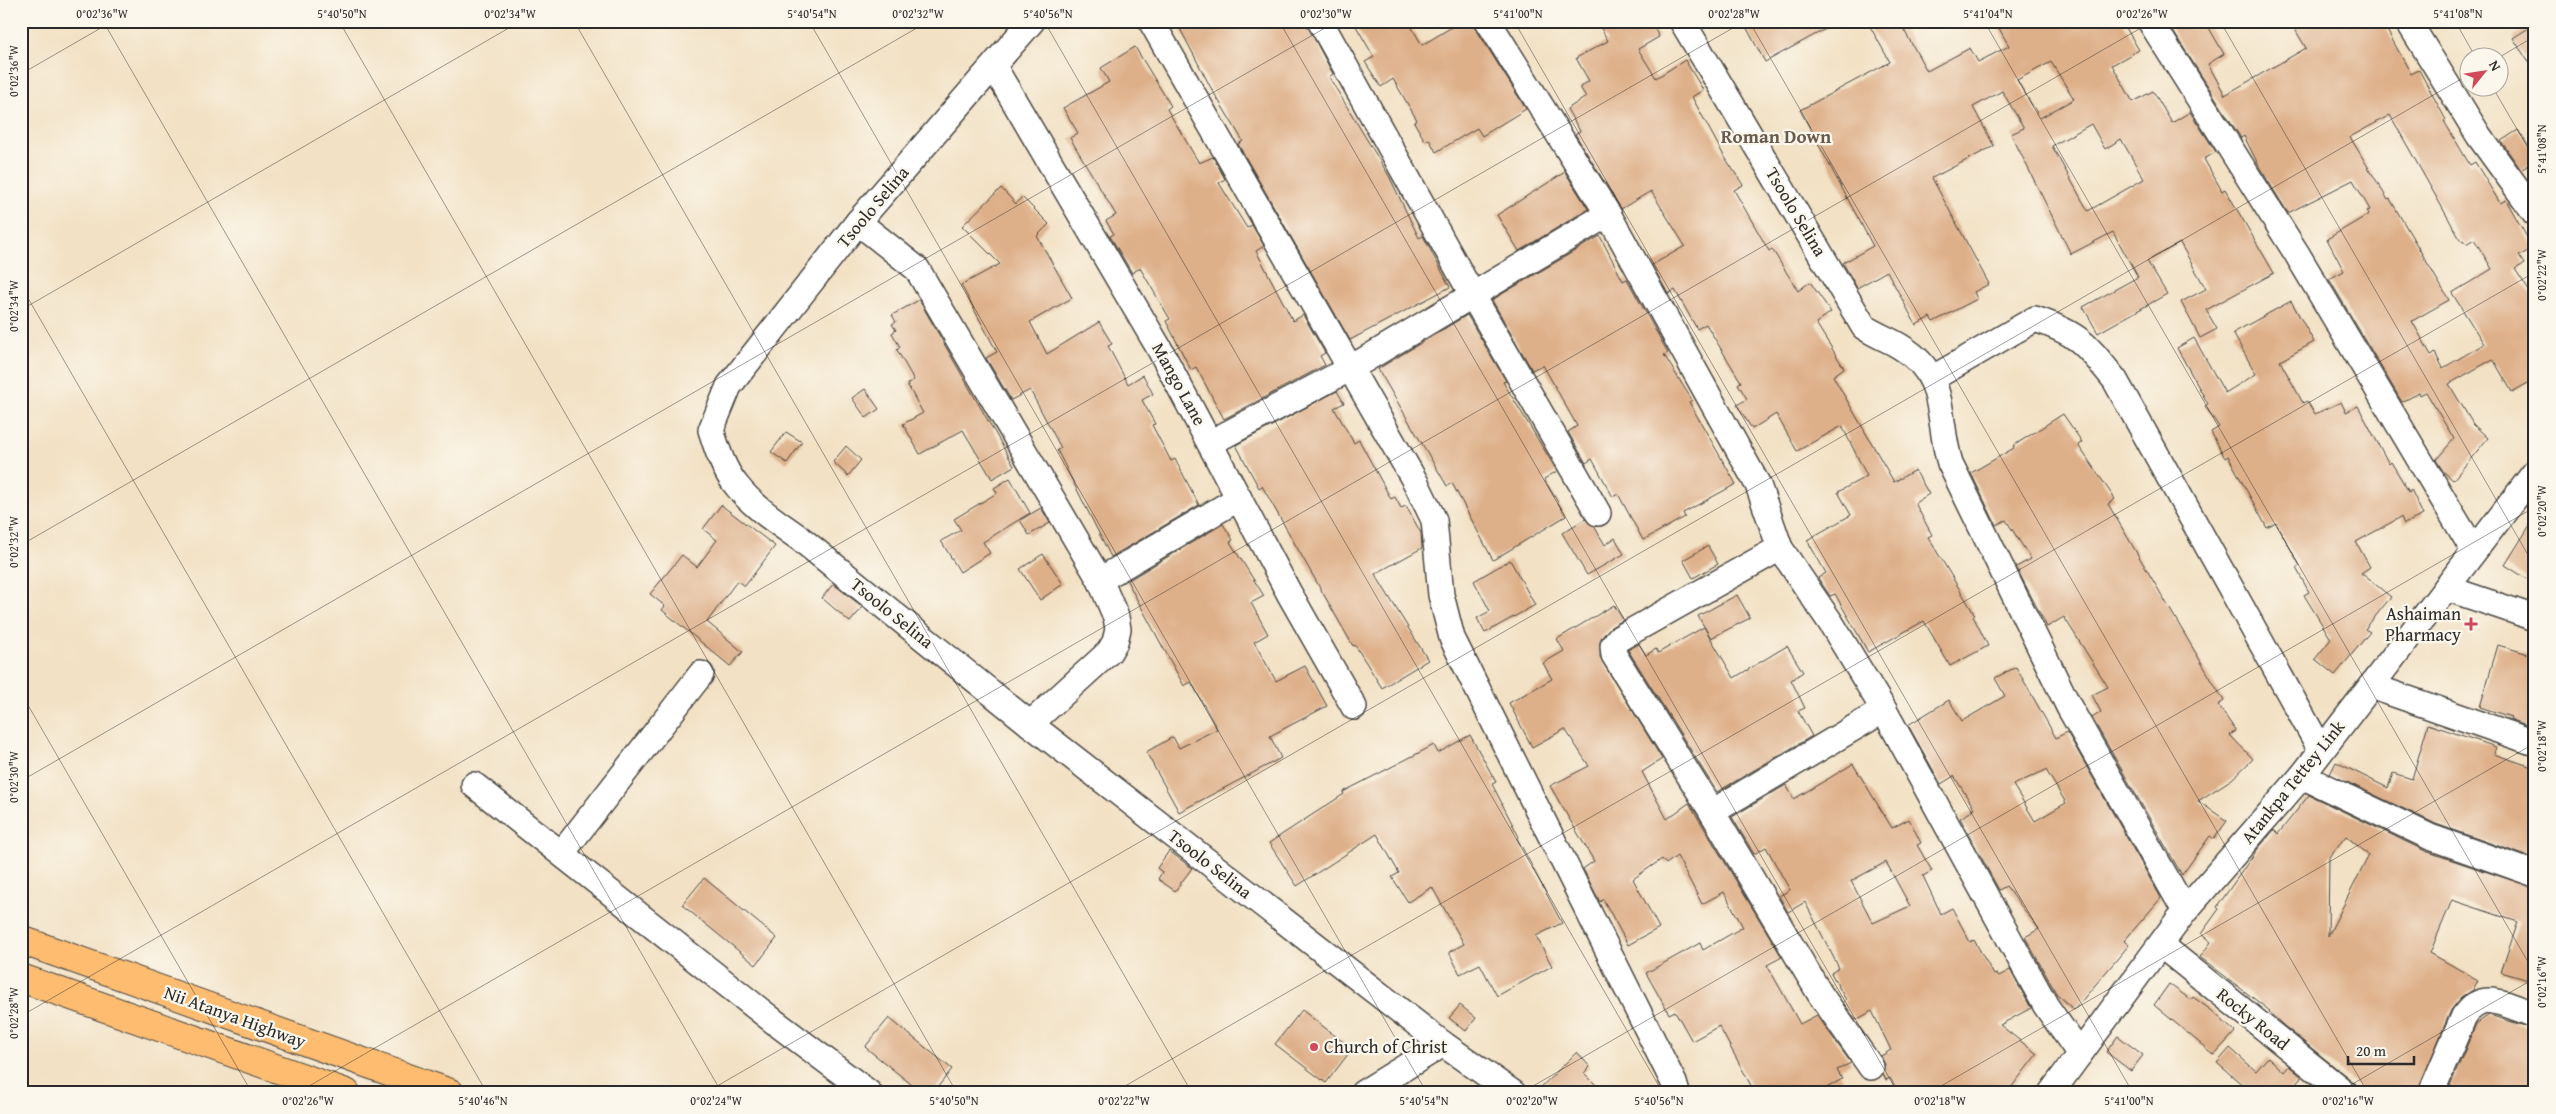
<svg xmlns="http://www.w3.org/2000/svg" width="2556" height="1114" font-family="'Gentium Book Plus',serif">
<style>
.building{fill:#deb08a;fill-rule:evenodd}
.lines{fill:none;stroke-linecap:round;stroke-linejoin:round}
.minor-casing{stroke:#494642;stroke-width:28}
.major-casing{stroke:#494642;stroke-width:30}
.minor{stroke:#fff;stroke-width:25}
.major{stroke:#fdbc6f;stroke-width:28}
.ticks{fill:none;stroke:#2b2b2b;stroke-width:1;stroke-opacity:0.45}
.poi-dot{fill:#d1495b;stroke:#fbf7ec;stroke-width:2}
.labels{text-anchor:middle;stroke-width:4.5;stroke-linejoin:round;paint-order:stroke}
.street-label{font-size:18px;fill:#2b2b2b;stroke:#fbf7ec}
.poi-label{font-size:18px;fill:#2b2b2b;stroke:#fbf7ec;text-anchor:end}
.neighbourhood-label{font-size:19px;font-weight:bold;fill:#6a5a4c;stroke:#fbf7ec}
.neatline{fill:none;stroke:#2b2b2b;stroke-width:2}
.ticks-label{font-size:12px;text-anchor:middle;fill:#2b2b2b}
</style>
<rect width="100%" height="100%" fill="#fbf7ec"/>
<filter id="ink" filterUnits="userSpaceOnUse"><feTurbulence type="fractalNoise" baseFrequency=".02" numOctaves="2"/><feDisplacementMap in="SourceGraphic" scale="10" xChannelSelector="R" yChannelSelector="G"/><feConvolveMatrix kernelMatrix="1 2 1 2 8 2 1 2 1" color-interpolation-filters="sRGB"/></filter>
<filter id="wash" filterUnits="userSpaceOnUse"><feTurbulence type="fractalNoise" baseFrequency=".0096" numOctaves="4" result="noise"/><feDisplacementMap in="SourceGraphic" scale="20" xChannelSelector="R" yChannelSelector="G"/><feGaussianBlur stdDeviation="1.12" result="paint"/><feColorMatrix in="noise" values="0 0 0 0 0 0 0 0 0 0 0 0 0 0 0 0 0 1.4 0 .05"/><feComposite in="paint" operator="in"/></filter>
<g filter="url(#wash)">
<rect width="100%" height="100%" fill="#f2e1c4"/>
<g id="blocks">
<!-- building -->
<g class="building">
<polygon points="1176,21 1305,21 1333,74 1329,77 1389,176 1419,238 1423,236 1450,287 1350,340 1238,144 1243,141 1211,88"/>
<polygon points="1353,21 1408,21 1422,45 1462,21 1471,21 1526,109 1482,136 1477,128 1436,152 1429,139 1425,141 1414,122 1417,120 1393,79 1381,87 1365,62 1374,57"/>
<polygon points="1597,21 1650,21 1659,37 1638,49 1656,78 1685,60 1703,90 1692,97 1724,156 1743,185 1734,190 1769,251 1772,249 1798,291 1810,282 1831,312 1816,323 1844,368 1833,376 1894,482 1915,470 1929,494 1915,503 1932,535 1928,537 1975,615 1973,616 1988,646 1950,666 1924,621 1868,652 1835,594 1830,596 1818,578 1826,573 1807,540 1851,515 1838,492 1867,476 1842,426 1797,451 1776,414 1752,429 1737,405 1747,399 1738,384 1741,382 1706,324 1697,329 1675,290 1668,294 1652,265 1685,246 1651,191 1621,209 1575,134 1580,131 1567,109 1586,97 1580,87 1589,81 1576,58 1608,41"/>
<polygon points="1743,21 1840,21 1765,62"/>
<path d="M 1867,21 L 1899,21 L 1927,71 L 1970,48 L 1978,62 L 2009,46 L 1995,21 L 2122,21 L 2139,50 L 2112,65 L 2133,102 L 2153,91 L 2172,123 L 2190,112 L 2216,152 L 2204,159 L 2222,191 L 2225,189 L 2274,273 L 2206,310 L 2217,329 L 2200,338 L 2181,302 L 2206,289 L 2180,243 L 2147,261 L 2167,294 L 2098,333 L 2083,307 L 2138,277 L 2113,232 L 2071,254 L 2011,134 L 2024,128 L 2002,91 L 1973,107 L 1994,146 L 1932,178 L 1989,284 L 1974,292 L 1977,299 L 1933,322 L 1930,317 L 1916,325 L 1887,271 L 1857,288 L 1843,263 L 1873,246 L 1800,110 L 1890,62 ZM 2051,62 L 2074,99 L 2040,118 L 2017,80 ZM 2091,124 L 2105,149 L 2121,139 L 2144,179 L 2088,211 L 2052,146 Z"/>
<path d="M 2183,21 L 2205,21 L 2224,54 L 2208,64 L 2225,95 L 2306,48 L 2290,21 L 2382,21 L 2411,74 L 2419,70 L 2446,120 L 2444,121 L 2470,165 L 2475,162 L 2500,203 L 2506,200 L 2533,248 L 2519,256 L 2524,264 L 2515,269 L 2535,300 L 2535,379 L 2512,392 L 2493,359 L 2449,384 L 2473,424 L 2488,438 L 2453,480 L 2443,471 L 2436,460 L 2454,439 L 2426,392 L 2420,395 L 2419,393 L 2402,402 L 2329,279 L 2344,271 L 2327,239 L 2369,214 L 2367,211 L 2370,210 L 2353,180 L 2288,213 L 2260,168 L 2244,136 L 2241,138 L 2171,28 ZM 2390,115 L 2461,241 L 2463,240 L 2466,244 L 2474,239 L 2492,269 L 2452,293 L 2484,344 L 2443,368 L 2435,353 L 2431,355 L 2412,321 L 2449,300 L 2390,199 L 2388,200 L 2350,137 Z"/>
<polygon points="2535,24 2535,72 2513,38"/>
<polygon points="1135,47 1171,106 1167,109 1199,163 1213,157 1225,179 1219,183 1247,228 1252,225 1264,246 1256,251 1293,321 1303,315 1325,353 1320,356 1325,365 1224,419 1196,367 1191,370 1166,321 1170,319 1140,268 1132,273 1110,236 1114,234 1106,221 1116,215 1070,138 1078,133 1063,108 1109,82 1101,68"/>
<polygon points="2518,130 2535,156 2535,161 2521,170 2501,141"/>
<polygon points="1565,172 1588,209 1519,251 1497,215"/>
<polygon points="1001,188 1016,204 1022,197 1049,224 1037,236 1072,298 1030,322 1047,354 1099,322 1112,344 1108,346 1128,384 1143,375 1153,394 1142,400 1155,424 1152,425 1171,461 1175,459 1199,505 1111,557 1057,450 1061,448 1030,390 1011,400 986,358 997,352 961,285 1000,264 962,226"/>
<polygon points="1600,236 1623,281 1627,279 1668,353 1664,355 1692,400 1689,402 1736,484 1683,513 1685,517 1643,540 1618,494 1613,497 1592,459 1586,463 1568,432 1577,426 1543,365 1532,370 1492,300"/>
<polygon points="919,300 1014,466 992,479 963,430 920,454 903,424 923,413 907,384 914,380 897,350 900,347 892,333 896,330 892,324 896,322 892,315"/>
<polygon points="2291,301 2314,342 2280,361 2303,403 2307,401 2315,414 2341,402 2346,412 2358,406 2389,464 2391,462 2409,492 2411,489 2423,515 2404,524 2401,517 2356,542 2370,567 2361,573 2391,597 2365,629 2370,632 2335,675 2315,659 2331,639 2304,595 2309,592 2296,568 2300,566 2276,523 2267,528 2228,456 2225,458 2211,432 2219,427 2205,406 2208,404 2177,348 2194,338 2225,393 2256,374 2233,333"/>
<polygon points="1467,315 1506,381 1503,382 1557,471 1544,479 1566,516 1493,560 1452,483 1447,486 1378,369"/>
<polygon points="865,389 879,409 866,418 852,398"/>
<polygon points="1337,391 1344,403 1334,408 1354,443 1359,440 1391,499 1395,497 1401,508 1406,506 1421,533 1422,548 1375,574 1428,660 1382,688 1355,645 1353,646 1262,486 1259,488 1236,445"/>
<polygon points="2063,414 2082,442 2078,445 2115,499 2108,504 2224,701 2218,705 2236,731 2230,735 2253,759 2232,779 2198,801 2227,821 2214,839 2210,836 2182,875 2092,718 2101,712 2092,695 2108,687 2064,617 2047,627 2016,567 2031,559 2006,520 1996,525 1971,473 2014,448 2013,446"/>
<polygon points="786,432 802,442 787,463 771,452"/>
<polygon points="846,446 861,460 848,476 833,462"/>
<polygon points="1010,478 1030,513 983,542 990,553 960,572 941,541 961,530 954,519 997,493 994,488"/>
<polygon points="721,505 775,546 745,586 737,581 707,622 743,652 730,666 662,610 665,606 650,594 682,555 697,567 717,540 703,529"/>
<polygon points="1041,508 1050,523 1029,535 1020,520"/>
<polygon points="2535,517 2535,584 2505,565"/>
<polygon points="1585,519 1594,526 1605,545 1615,538 1624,554 1587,575 1562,533"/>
<polygon points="1223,524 1233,540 1230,542 1264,596 1251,603 1268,634 1254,642 1276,681 1305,666 1327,706 1270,736 1281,758 1179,812 1146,752 1173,737 1179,748 1217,729 1191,682 1184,686 1127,581"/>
<polygon points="1708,546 1718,564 1693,578 1683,560"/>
<polygon points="1043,554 1063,584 1040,600 1020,569"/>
<polygon points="1510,560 1535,605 1485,633 1477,618 1490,611 1474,581"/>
<polygon points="833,584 863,607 850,622 822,598"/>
<polygon points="1737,595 1750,618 1711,638 1698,616"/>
<polygon points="1614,605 1623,620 1611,627 1601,638 1600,657 1662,759 1642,772 1667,819 1689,803 1782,957 1767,965 1800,1024 1817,1015 1851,1063 1837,1070 1842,1079 1818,1093 1755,1093 1719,1026 1692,1041 1675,1011 1669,1014 1646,973 1700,943 1703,950 1743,927 1724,892 1702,904 1677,856 1666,864 1662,859 1633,879 1659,928 1628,945 1603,899 1600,902 1583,869 1594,861 1550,786 1589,766 1565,729 1532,747 1509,703 1552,679 1543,663 1564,651 1557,639"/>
<polygon points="1704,627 1734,678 1787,646 1803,672 1791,680 1805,708 1798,711 1812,736 1717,792 1628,650 1639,644 1646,655 1656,649 1658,653"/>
<polygon points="2498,645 2535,656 2535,728 2510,719 2511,717 2480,707"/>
<path d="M 2016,667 L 2056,738 L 2067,732 L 2161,898 L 2124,941 L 2129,945 L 2074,1010 L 2056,993 L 2025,937 L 2039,929 L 2006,886 L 1999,890 L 1960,818 L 1972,811 L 1971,809 L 1974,808 L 1954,776 L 1941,784 L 1908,725 L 1949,700 L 1962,721 L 2005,696 L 1995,678 ZM 2046,770 L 2066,803 L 2035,821 L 2013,785 Z"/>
<polygon points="2428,724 2496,747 2494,754 2535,768 2535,859 2436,824 2330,774 2336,762 2388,788 2393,773 2412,779"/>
<polygon points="1470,735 1496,782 1492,784 1519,837 1517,838 1562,923 1536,936 1552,966 1497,996 1480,964 1460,974 1449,952 1464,944 1432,887 1408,902 1392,877 1399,873 1377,834 1297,886 1269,843 1344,794 1343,792 1434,745 1438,753"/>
<path d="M 1853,764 L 1892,828 L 1909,819 L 1921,843 L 1917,845 L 1932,871 L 1923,876 L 1941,914 L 1952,908 L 1970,942 L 1974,940 L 1994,975 L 1997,974 L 1999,976 L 2010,970 L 2031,1008 L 2000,1025 L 2037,1054 L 2007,1093 L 1899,1093 L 1890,1078 L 1886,1080 L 1883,1074 L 1885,1065 L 1881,1056 L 1891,1050 L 1872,1011 L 1856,1020 L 1843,1002 L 1846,1000 L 1831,973 L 1839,968 L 1805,902 L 1788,912 L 1779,896 L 1790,890 L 1766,847 L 1754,854 L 1732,817 L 1786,785 L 1794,799 ZM 1886,862 L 1910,906 L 1873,923 L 1851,881 Z"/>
<path d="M 2309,795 L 2425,851 L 2535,888 L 2535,982 L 2501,972 L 2518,922 L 2452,900 L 2430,953 L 2478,980 L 2473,990 L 2461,998 L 2451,1010 L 2417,1093 L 2367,1093 L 2283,1025 L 2269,1012 L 2270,1011 L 2200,957 L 2211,942 L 2201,934 L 2219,909 L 2217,907 L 2257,850 L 2274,830 L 2278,834 ZM 2346,836 L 2369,855 L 2328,936 L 2329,857 Z"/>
<polygon points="1169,851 1192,868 1175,891 1158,879 1162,872 1157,868"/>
<polygon points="704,878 777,938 756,965 682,905"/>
<polygon points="2169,984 2191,1000 2193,997 2211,1010 2235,1032 2214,1055 2154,1005"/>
<polygon points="1460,1005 1476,1018 1466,1031 1449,1018"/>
<polygon points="1302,1010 1352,1049 1326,1083 1275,1044"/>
<polygon points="2489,1015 2535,1029 2535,1093 2447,1093 2476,1024"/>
<polygon points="889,1018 952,1069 933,1093 922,1093 865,1047"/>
<polygon points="2118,1036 2143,1055 2131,1071 2106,1052"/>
<polygon points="2230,1048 2256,1071 2268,1057 2284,1072 2289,1066 2302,1077 2288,1093 2252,1093 2217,1063"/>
<polygon points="1577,1052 1590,1067 1584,1073 1604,1093 1535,1093"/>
</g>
</g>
</g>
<g filter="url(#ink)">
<use href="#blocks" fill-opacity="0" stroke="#494642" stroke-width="1"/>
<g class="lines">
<defs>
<g id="minor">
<path d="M 1032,21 L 858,222 L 729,386 L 711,430 C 717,449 724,471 737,486 C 754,508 780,524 802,540 L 1030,724 L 1443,1044 L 1513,1093"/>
<polyline points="1151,21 1416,483 1434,520 1441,595 1452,638 1674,1083 1677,1093"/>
<polyline points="1320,21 1473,296 1598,513"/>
<polyline points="1488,21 1608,214 1758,485 1780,548 1831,623 1884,710 2046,1006 2080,1054"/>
<path d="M 1682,21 L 1864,327 C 1877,336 1889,339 1901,347 C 1949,376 1936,418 1950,463 L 2069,707 L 2185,911"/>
<polyline points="2150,21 2297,254 2474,551"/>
<polyline points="2408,21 2479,136 2535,213"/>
<polyline points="994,67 1159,348 1289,593 1354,707"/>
<polyline points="858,222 917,269 1100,580 1116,617 1118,629 1115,642 1109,652 1030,724"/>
<path d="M 1933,378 L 2035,319 C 2080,334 2086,344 2115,380 L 2321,750"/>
<polyline points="1210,443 1351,368 1608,214"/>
<polyline points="1780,548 1618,639 1613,646 1614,655 1712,812 1820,994 1871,1067"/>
<polyline points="1100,580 1239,498"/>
<polyline points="2446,588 2535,618"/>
<polyline points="2371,686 2535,743"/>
<polyline points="2302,776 2430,837 2535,874"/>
<polyline points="474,785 776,1023 869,1093"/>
<polyline points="1712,812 1884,710"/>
<polyline points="562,853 701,674"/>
<polyline points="2161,945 2345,1093"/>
<polyline points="1363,1093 1443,1044"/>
<polyline points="2051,1093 2185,911 2302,776 2535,472"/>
<path d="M 2431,1093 L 2464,1016 C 2483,988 2508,1006 2535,1015"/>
</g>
<g id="major">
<polyline points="21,940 450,1093"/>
<polyline points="21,978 346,1093"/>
</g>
</defs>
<!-- minor casing -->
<use href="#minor" class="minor-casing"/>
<!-- major casing -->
<use href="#major" class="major-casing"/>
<!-- minor -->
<use href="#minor" class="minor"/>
<!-- major -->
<use href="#major" class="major"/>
</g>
</g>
<!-- ticks -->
<path class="ticks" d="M 103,21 L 722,1093M 339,21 L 957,1093M 574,21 L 1192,1093M 809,21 L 1427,1093M 1044,21 L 1663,1093M 1279,21 L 1898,1093M 1514,21 L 2133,1093M 1749,21 L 2368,1093M 1984,21 L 2535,974M 2220,21 L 2535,567M 2455,21 L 2476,58M 2498,58 L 2535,36M 21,74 L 113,21M 2493,88 L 2535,160M 21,286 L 487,1093M 21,310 L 521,21M 21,545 L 929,21M 21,693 L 252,1093M 21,781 L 1337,21M 21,1016 L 1745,21M 297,1093 L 2153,21M 705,1093 L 2468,75M 1113,1093 L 2535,272M 1521,1093 L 2535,507M 1929,1093 L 2535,743M 2337,1093 L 2535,978"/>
<!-- markers -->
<g class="poi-dot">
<path d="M2468.5 616.5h5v5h5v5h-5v5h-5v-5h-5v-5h5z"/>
<circle cx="1314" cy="1047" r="5"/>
</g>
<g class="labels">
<!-- street labels -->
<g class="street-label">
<text transform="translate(873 207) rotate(-50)" y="6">Tsoolo Selina</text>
<text transform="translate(1796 212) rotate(59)" y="6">Tsoolo Selina</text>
<text transform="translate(1179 384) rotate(61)" y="6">Mango Lane</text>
<text transform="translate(892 613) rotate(39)" y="6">Tsoolo Selina</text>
<text transform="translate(2293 782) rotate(-51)" y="6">Atankpa Tettey Link</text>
<text transform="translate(1210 864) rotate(38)" y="6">Tsoolo Selina</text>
<text transform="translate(235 1017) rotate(20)" y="6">Nii Atanya Highway</text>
<text transform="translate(2253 1019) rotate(39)" y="6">Rocky Road</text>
</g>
<!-- poi labels -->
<g class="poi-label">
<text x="2461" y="620">Ashaiman<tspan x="2461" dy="21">Pharmacy</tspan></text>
<text x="1324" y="1053" text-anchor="start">Church of Christ</text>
</g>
<!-- neighbourhood labels -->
<g class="neighbourhood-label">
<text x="1776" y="143">Roman Down</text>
</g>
</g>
<!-- margin -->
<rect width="2556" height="1114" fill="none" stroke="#fbf7ec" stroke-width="55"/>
<!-- north arrow -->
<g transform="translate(2484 72) rotate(60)"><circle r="24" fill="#fbf7ec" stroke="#a8a59f"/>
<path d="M0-4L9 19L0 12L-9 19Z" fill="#d1495b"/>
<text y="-8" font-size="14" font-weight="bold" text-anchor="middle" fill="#2b2b2b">N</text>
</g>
<!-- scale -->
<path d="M2348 1056v8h66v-8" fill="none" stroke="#2b2b2b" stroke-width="2.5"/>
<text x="2356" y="1056" font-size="15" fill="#2b2b2b" stroke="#fbf7ec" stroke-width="4" paint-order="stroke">20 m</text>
<rect x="28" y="28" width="2500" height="1058" class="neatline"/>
<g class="ticks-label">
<text x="102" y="18">0°02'36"W</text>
<text x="342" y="18">5°40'50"N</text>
<text x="510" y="18">0°02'34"W</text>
<text x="812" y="18">5°40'54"N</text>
<text x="918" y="18">0°02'32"W</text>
<text x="1048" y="18">5°40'56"N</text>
<text x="1326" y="18">0°02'30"W</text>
<text x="1518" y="18">5°41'00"N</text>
<text x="1734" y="18">0°02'28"W</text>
<text x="1988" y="18">5°41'04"N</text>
<text x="2142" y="18">0°02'26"W</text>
<text x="2458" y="18">5°41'08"N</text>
<text transform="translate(14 71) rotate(-90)" y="4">0°02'36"W</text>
<text transform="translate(2542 149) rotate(-90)" y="4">5°41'08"N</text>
<text transform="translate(2542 275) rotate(-90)" y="4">0°02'22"W</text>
<text transform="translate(14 306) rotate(-90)" y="4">0°02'34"W</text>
<text transform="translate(2542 511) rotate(-90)" y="4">0°02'20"W</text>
<text transform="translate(14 542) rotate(-90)" y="4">0°02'32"W</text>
<text transform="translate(2542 746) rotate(-90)" y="4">0°02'18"W</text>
<text transform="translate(14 777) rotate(-90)" y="4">0°02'30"W</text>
<text transform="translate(2542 982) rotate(-90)" y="4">0°02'16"W</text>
<text transform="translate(14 1013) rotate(-90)" y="4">0°02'28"W</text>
<text x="308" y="1105">0°02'26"W</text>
<text x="483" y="1105">5°40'46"N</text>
<text x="716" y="1105">0°02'24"W</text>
<text x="954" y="1105">5°40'50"N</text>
<text x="1124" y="1105">0°02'22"W</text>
<text x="1424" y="1105">5°40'54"N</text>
<text x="1532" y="1105">0°02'20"W</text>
<text x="1659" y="1105">5°40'56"N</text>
<text x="1940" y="1105">0°02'18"W</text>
<text x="2129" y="1105">5°41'00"N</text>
<text x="2348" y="1105">0°02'16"W</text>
</g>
</svg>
